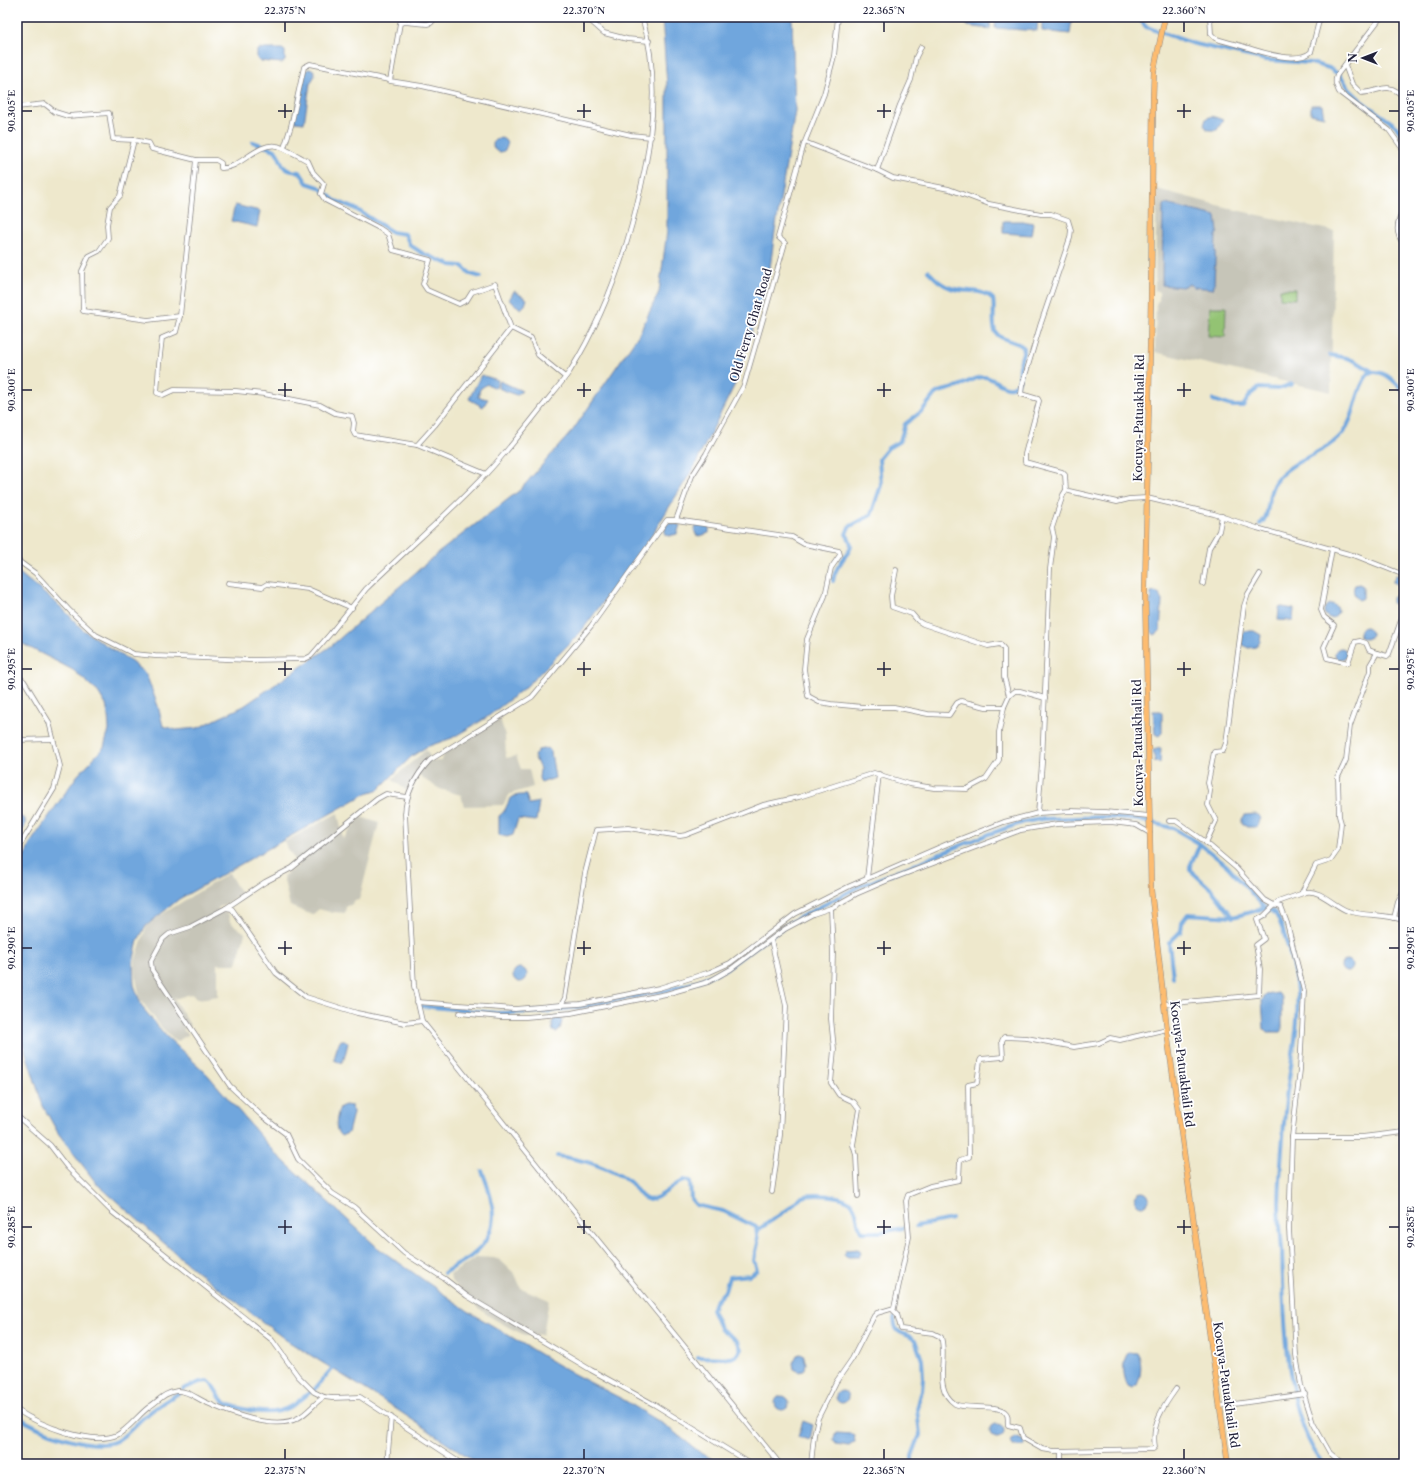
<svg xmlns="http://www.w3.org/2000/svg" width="1421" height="1481" font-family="'Libre Caslon Text',serif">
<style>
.industrial{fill:#c6c5b8}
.green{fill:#93c373;stroke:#5a7257}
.water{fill:#70a6dd;stroke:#49648c}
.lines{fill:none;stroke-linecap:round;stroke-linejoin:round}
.canal{stroke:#70a6dd;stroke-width:4}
.minor-casing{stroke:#888584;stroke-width:5.5}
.major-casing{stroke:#888584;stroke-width:6}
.minor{stroke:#fff;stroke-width:4}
.major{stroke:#fdbc6f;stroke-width:5}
.ticks{fill:none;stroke:#22223b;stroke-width:1.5}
.labels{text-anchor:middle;stroke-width:3.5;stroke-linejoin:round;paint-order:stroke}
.street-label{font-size:12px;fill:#22223b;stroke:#fff}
.neatline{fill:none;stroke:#22223b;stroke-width:1.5}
.ticks-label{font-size:10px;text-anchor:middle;fill:#22223b}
</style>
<rect width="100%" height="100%" fill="#fff"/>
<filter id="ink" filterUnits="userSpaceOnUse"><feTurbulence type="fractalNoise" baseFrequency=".025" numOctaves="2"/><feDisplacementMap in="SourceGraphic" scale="8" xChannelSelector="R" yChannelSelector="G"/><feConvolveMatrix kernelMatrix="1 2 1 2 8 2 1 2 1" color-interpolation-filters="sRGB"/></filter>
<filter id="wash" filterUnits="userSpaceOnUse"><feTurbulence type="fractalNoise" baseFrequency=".012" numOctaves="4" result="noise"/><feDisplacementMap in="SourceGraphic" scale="16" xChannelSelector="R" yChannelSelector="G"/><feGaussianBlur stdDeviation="0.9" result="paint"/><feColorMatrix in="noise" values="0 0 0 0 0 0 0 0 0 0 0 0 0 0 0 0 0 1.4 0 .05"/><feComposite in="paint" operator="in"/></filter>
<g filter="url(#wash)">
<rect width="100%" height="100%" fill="#eee8cc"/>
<!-- industrial -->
<g class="industrial">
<polygon points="1157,189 1240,211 1334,231 1331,392 1155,352 1156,304 1159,300 1159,292 1155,290"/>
<polygon points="500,718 505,736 506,758 516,756 521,769 529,769 533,787 510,794 503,805 464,806 461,795 440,789 428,782 418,774 407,791 392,779 426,750 433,761 441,761 445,752"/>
<polygon points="338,813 343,839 361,817 379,823 359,900 354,901 351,905 346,906 345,913 334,912 333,913 319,909 312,915 290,906 283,876 298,866 284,842"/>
<polygon points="229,873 241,894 218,908 218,913 224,912 229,915 230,922 245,933 237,964 218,964 218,996 199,999 191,994 174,999 190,1025 183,1030 188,1034 177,1042 162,1028 140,999 136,978 135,961 147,926 161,915"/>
<polygon points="477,1257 494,1258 500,1260 515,1274 521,1288 549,1300 543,1334 527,1336 510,1328 489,1316 474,1304 451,1280 450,1275"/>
</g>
<!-- green -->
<g class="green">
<polygon points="1280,289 1295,289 1295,299 1280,298"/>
<polygon points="1210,307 1226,307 1225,337 1208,336"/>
</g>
<!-- water -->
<g class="water">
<polygon points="662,17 792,17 795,111 774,238 769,276 736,382 694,467 647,543 580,633 528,685 486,718 452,738 426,747 411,757 379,789 367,793 179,899 146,926 138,940 133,963 134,985 142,1007 166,1036 207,1074 275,1153 378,1248 468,1311 568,1371 624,1400 665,1425 702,1454 724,1464 479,1464 381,1399 286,1340 190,1266 97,1184 58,1133 43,1106 17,1025 17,874 31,842 47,819 77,776 104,747 109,730 108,715 106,705 98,692 73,670 17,641 17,571 63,609 83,630 130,661 146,674 158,706 163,726 176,730 198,728 244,706 331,646 438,553 520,490 573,430 639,334 659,292 667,231 667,85"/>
<polygon points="968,17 991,17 990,29 967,26"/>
<polygon points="996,17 1038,17 1037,31 995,28"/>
<polygon points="1042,17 1072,17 1070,34 1042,31"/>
<polygon points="260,49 282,49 285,51 285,61 282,63 259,61 257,58 257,50"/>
<polygon points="308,69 314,70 315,75 310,84 304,123 295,122 294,118 306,71"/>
<polygon points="1311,105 1322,105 1324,117 1311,114"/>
<polygon points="1212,116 1223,120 1217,130 1208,130 1204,125 1206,119"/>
<circle cx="500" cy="145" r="7"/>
<polygon points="1165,204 1216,216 1218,232 1216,235 1214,286 1213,289 1194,287 1189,284 1182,287 1162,285 1163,208"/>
<polygon points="235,205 260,211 257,227 231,221"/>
<polygon points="1003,221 1023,221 1033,223 1031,235 1003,233"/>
<polygon points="514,291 527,299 525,305 521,309 509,300"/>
<polygon points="481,375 498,380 496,388 487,384 480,389 478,397 488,399 483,407 469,399"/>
<polygon points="500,381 522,391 516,395 498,388"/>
<polygon points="669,523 680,525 677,534 669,536 665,535 665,526"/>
<polygon points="698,524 709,526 709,533 700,536 696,535 694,529"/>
<polygon points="1396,575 1404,576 1404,587 1392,582"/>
<path d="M 1359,584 L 1363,586 L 1363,598 L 1359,600 C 1354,597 1352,589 1355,585 Z"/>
<path d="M 1155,592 L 1159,594 L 1162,601 L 1160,631 L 1155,635 L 1152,633 C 1148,621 1150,606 1151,593 Z"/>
<polygon points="1394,595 1404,598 1404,607 1392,603 1392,598"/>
<circle cx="1331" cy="611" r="7"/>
<polygon points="1282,607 1294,609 1293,621 1278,620 1279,608"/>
<circle cx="1365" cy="633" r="6"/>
<polygon points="1244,631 1254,631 1261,635 1260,642 1256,647 1248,648 1242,644 1242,633"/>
<circle cx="1341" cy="654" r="6"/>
<polygon points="1153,711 1161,711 1162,714 1162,733 1159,736 1155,734"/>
<polygon points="548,748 551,752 555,778 541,783 539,778 540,769 534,756 538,750"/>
<polygon points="1161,748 1160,763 1155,762 1153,750"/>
<path d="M 524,795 L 526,795 L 529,804 L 539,802 L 536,821 L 518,819 L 513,835 L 507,837 L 499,835 L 499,816 C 511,808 504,794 524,795 Z"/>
<polygon points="1256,814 1261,818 1257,827 1247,827 1242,824 1242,819 1245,815"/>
<path d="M 17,815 L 25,819 C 26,826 24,831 17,834 Z"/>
<circle cx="1347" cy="966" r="6"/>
<circle cx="520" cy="975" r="7"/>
<polygon points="1278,993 1282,998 1282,1030 1280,1032 1267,1032 1264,1029 1262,1000 1266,995"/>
<polygon points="555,1017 559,1017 562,1021 560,1029 556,1032 553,1031 552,1023"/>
<polygon points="341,1040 345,1040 348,1043 344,1059 341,1063 334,1060 337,1047"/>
<path d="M 345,1105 L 352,1106 L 353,1113 L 348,1133 L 341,1136 C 333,1130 337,1115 340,1107 Z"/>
<circle cx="1142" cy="1199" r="7"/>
<polygon points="858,1249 861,1253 859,1257 847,1257 844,1254 846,1250"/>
<path d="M 1129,1352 L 1137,1353 C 1143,1362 1141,1376 1137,1385 L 1132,1388 L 1128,1386 C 1123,1377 1121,1360 1129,1352 Z"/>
<polygon points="800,1354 803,1355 806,1363 805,1369 800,1372 794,1369 793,1363 797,1355"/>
<circle cx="842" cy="1397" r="6"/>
<circle cx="782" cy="1403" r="7"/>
<polygon points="803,1421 813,1425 810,1440 798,1437"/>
<circle cx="997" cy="1431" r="7"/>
<polygon points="836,1433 852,1434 854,1435 855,1442 849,1446 836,1444 833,1440"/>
<polygon points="1014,1437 1025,1441 1025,1446 1013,1446 1011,1442"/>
</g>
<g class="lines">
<!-- canal -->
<g class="canal">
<polyline points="1138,17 1146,27 1191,43 1266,60 1311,63 1329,68 1340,75 1350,90 1365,104 1395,125 1404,138"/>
<path d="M 253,142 L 275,150 C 285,163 278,171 300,172 L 307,183 L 319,187 L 334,200 L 354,208 L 392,232 L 405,234 L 410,245 L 422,253 L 451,265 L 462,266 L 471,274 L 481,277"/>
<polyline points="1330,355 1347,358 1357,362 1373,372"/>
<polyline points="1213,400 1232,406 1243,406 1251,394 1259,388 1278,389 1292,384"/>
<path d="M 1260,524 C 1271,517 1266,494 1275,482 C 1291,459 1325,454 1342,434 C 1357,415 1355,389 1369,373 C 1384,368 1394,382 1404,391"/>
<path d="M 833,581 C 834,575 836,569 840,564 C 847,551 857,549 846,534 L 849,527 L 871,515 L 881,485 L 879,459 L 888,448 L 900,441 L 905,424 L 922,411 L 935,394 C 942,390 949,390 956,387 C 966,384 975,376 985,377 C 995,378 1007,394 1017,384 C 1021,380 1019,372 1020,366 C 1020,360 1023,354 1024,348 C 1018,340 999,341 995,331 C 992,322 995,309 993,299 C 982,288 965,293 951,288 C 941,285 935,278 928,271"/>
<polyline points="1200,844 1190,866 1190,870 1212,890 1233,917"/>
<polyline points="1173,977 1169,943 1181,931 1182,922 1188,914 1233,917 1265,908"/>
<path d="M 421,1006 L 496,1013 L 544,1012 L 591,1005 L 664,991 L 693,983 L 725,969 L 787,924 L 858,887 L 989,834 L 1024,822 L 1042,819 L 1104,817 L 1139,820 L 1173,828 L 1200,844 L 1227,866 L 1265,908 C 1267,909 1271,910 1273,911 C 1284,921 1296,977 1297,992 C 1300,1028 1290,1064 1286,1100 C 1283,1134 1280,1169 1279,1203 C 1279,1219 1281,1235 1282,1251 C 1284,1309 1284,1420 1324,1464"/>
<path d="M 557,1156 C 581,1159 607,1167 627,1180 C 636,1185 638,1198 649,1200 C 665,1198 678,1177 690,1181 L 691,1199 L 696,1205 L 723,1211 L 756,1227 L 758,1243 L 754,1260 L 757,1270 L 750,1275 L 729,1277 L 725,1291 L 715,1302 L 712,1310 L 720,1328 L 738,1342 L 741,1349 L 736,1356 L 731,1358 L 698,1357"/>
<polyline points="916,1226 952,1219"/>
<path d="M 758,1230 C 769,1222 780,1215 791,1207 C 795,1204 797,1198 802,1197 C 813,1193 845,1195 852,1204 C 859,1212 855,1224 863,1232 L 881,1232 L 903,1228"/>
<path d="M 444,1273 C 452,1267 462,1263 470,1257 C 502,1233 495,1203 482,1171"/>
<path d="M 894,1318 C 895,1338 904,1330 915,1340 L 922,1360 L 923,1378 L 922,1390 L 917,1409 L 920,1435 L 912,1456 L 912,1464"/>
<path d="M 183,1389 L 200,1382 L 208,1381 C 216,1387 217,1395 223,1401 C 228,1406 237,1407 244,1409 C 273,1416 287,1413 310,1392"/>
<polyline points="314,1390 334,1366"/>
<path d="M 17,1416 C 37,1430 93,1452 116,1441 C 127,1435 135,1425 144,1417 C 155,1408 166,1400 179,1393"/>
</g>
</g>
</g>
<g filter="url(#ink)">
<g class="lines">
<defs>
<g id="minor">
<polyline points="436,17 431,23 427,24 405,22 400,23 390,81 422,86 631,135 651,137"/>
<polyline points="586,17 604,33 627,39 649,41"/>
<path d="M 1210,17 L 1211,34 L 1215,38 C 1221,41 1228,42 1235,44 C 1253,49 1295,66 1311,52 L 1320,17"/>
<path d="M 1381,17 L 1337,75 C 1334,82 1336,85 1339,92 L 1389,130 L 1404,151"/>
<path d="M 1345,65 L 1352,84 L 1361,93 C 1382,92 1386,80 1404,97"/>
<polyline points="17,107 45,104 55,112 68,116 109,113 113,139 134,140"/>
<polyline points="807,143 877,170 900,105 911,80 916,57 921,47"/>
<polyline points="284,148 291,126 304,67 310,64 389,80"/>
<polyline points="196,160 180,316 176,332 162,338 159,364 157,393 163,395 174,390 236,391 264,394 320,405 335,413 352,416 354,423 353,431 355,435 417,445 486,474"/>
<polyline points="877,170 893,178 949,189 989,204 1041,214 1051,214 1068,220 1071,230 1070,238 1040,326 1022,386 1021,394 1038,399 1039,401 1025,454 1025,462 1062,472 1065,475 1066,490 1069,491 1117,502 1129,499 1147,498 1214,514 1257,528 1356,556 1404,575"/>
<path d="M 1404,210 C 1397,221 1394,233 1404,244"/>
<path d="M 180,316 L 148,320 L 83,311 L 82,271 L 89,256 L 99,251 L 108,238 L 107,225 L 110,207 L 120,196 L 134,140 L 149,143 L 152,149 L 196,160 L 216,160 L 221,163 L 221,168 C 239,170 257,142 277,146 C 283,147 300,157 308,161 L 313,172 L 324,184 L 321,194 L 325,200 L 379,228 L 388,234 L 393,250 L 430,260 L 423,284 L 427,290 L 459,304 L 467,300 L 472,292 L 495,284 L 511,328 L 531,338 L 538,355 L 565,377"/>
<polyline points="417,445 435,425 511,328"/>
<polyline points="676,520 792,537 804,544 839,551 840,555 831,568 825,596 807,639 804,669 808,696 819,702 831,704 863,707 894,707 928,714 949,715 957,703 961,701 986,707 1004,707"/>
<polyline points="1332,549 1321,610 1324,617 1334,625 1324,647 1327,658 1348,663 1355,642 1360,641 1366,643 1369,650 1377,653"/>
<path d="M 17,560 L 35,573 L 70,611 L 96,635 L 134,654 L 155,656 L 249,660 L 305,659 L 311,656 L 330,634 L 366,589 C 405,551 447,515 485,475 C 505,454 523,431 541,408 C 550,396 561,384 570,371 C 605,315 627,251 641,187 C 654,131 659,72 642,17"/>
<polyline points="896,570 891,596 892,607 912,614 918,621 923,624 988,646 1000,644 1004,649 1004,677 1009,696"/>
<polyline points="228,583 262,587 267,584 308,589 352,608"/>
<polyline points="1203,584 1209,548 1219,531 1222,516"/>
<polyline points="17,675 24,681 49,722 60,766 54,789 17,850"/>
<polyline points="17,740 53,739"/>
<polyline points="1038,813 1042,763 1050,569 1054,537 1052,528 1063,495 1066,490"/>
<polyline points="1169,821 1176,821 1203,840 1236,868 1265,900 1274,905 1281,907 1287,923 1304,991 1300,1070 1292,1137 1289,1229 1296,1355 1301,1385 1313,1423 1330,1453 1343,1464"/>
<polyline points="1206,843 1216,821 1208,805 1210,791 1208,783 1214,752 1223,751 1226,743 1244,606 1248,594 1260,574"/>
<polyline points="867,878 879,774"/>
<polyline points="1302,892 1316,865 1331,860 1338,850 1341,823 1339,816 1338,777 1346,760 1350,726 1370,671 1370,665 1377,653 1387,656 1389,654 1404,612"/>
<polyline points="226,908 265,882 292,868 377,799 386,794 407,797"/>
<polyline points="831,908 833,954 831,1019 834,1049 831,1083 839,1095 854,1102 859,1109 853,1145 856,1155 858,1196"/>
<polyline points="1394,918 1398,902 1404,891"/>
<polyline points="771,940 786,1006 780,1135 772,1192"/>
<polyline points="417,1002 515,1009 561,1005 565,998 585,873 596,830 628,828 680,836 686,835 763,805 799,797 874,773 909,784 934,788 967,789 986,779 999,760 999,732 1004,707 1009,696 1015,691 1020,691 1045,698"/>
<path d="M 1164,1004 L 1259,995 L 1260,969 L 1256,945 L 1264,939 L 1257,920 L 1264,916 L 1278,902 L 1306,892 C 1320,889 1335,907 1348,911 C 1366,917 1387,913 1404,921"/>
<polyline points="561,1005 580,1004 659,988 710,972 730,963 795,914 850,886 947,844 1004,822 1038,813 1071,811 1105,812 1149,816"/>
<polyline points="459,1013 500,1017 526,1017 571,1013 666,994 708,982 731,969 785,929 813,914 831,908 856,894 886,881 1021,830 1057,824 1111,822 1136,825 1150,833"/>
<polyline points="422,1021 405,1023 357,1013 306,997 276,973 232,909 226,908 190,927 169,934 163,939 151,961 152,970 230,1086 262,1116 286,1134 298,1159 332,1193 354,1207 404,1253 445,1279 467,1296 591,1370 655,1405 751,1464"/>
<polyline points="17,1116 50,1145 67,1167 111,1211 272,1340 298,1376 314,1392 324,1397 332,1398 360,1397 462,1464"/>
<polyline points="1292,1137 1362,1137 1404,1132"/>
<path d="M 893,1310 L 897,1314 L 901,1329 L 933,1333 L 941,1337 C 948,1359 932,1388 955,1404 C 964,1410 999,1403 1006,1413 C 1009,1416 1007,1421 1008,1425 L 1020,1428 L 1023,1438 L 1042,1449 L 1054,1451 L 1153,1449 L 1155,1447 C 1151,1424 1163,1407 1176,1389"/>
<polyline points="1220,1406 1305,1394"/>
<path d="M 17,1410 C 40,1425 90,1446 117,1435 C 129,1429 138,1415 149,1407 C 160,1400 163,1393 177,1391 C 187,1390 196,1398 205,1402 C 227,1412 274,1431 298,1418 C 308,1413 314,1403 324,1397"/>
<polyline points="1061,1451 1061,1464"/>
<polyline points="387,1464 391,1417"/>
<path d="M 780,1464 L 545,1175 L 422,1021 L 414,986 L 405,814 C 406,793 416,775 430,760 L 532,697 L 591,626 L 667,520 L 676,520 L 692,476 L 706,454 L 744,385 L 785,243 L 778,237 L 804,144 L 824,94 L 834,56 L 838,17"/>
<polyline points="811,1464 814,1435 818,1418 836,1382 852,1359 874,1316 877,1313 894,1308 909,1237 906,1201 908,1195 930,1186 959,1180 960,1160 969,1157 968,1085 977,1083 980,1061 981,1059 1003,1057 1002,1041 1004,1037 1027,1038 1074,1047 1099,1043 1110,1038 1120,1040 1167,1029"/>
<polyline points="1393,1464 1404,1461"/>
</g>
<polyline id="major" points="1165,17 1154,70 1153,98 1151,298 1145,591 1151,890 1169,1047 1228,1464"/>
</defs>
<!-- minor casing -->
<use href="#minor" class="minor-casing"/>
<!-- major casing -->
<use href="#major" class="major-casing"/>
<!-- minor -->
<use href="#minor" class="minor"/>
<!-- major -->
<use href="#major" class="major"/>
</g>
</g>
<!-- ticks -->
<path class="ticks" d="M 285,22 L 285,32M 584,22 L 584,32M 884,22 L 884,32M 1184,22 L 1184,32M 285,104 L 285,118M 584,104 L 584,118M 884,104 L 884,118M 1184,104 L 1184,118M 22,111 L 32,111M 278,111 L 292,111M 577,111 L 591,111M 877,111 L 891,111M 1177,111 L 1191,111M 1389,111 L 1399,111M 285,383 L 285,397M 584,383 L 584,397M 884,383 L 884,397M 1184,383 L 1184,397M 22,390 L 32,390M 278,390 L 292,390M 577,390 L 591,390M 877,390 L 891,390M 1177,390 L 1191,390M 1389,390 L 1399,390M 285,662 L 285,676M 584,662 L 584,676M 884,662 L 884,676M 1184,662 L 1184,676M 22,669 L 32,669M 278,669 L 292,669M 577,669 L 591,669M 877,669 L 891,669M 1177,669 L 1191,669M 1389,669 L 1399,669M 285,941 L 285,955M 584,941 L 584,955M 884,941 L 884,955M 1184,941 L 1184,955M 22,948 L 32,948M 278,948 L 292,948M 577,948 L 591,948M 877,948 L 891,948M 1177,948 L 1191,948M 1389,948 L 1399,948M 285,1220 L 285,1234M 584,1220 L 584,1234M 884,1220 L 884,1234M 1184,1220 L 1184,1234M 22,1227 L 32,1227M 278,1227 L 292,1227M 577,1227 L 591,1227M 877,1227 L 891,1227M 1177,1227 L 1191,1227M 1389,1227 L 1399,1227M 285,1449 L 285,1459M 584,1449 L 584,1459M 884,1449 L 884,1459M 1184,1449 L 1184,1459"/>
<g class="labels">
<!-- street labels -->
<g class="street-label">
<text transform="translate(751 325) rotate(-73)" y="4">Old Ferry Ghat Road</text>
<text transform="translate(1139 418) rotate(-89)" y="4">Kocuya-Patuakhali Rd</text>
<text transform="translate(1138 743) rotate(-91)" y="4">Kocuya-Patuakhali Rd</text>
<text transform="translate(1182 1064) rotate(83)" y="4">Kocuya-Patuakhali Rd</text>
<text transform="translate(1226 1385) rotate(82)" y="4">Kocuya-Patuakhali Rd</text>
</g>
</g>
<!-- margin -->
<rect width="1421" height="1481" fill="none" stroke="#fff" stroke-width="44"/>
<!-- north arrow -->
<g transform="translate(1363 58) rotate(270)" stroke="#ffffff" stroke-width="3" paint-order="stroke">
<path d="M0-3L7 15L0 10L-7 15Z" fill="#22223b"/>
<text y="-6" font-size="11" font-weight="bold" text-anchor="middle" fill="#22223b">N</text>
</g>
<rect x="22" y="22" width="1377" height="1437" class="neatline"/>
<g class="ticks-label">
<text x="285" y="14">22.375°N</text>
<text x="584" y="14">22.370°N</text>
<text x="884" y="14">22.365°N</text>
<text x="1184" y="14">22.360°N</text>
<text transform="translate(1410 111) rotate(-90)" y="4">90.305°E</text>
<text transform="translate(11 111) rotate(-90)" y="4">90.305°E</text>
<text transform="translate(1410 390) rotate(-90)" y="4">90.300°E</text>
<text transform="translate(11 390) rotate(-90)" y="4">90.300°E</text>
<text transform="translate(1410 669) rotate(-90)" y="4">90.295°E</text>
<text transform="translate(11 669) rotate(-90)" y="4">90.295°E</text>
<text transform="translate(1410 948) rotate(-90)" y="4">90.290°E</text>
<text transform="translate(11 948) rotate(-90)" y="4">90.290°E</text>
<text transform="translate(1410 1227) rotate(-90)" y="4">90.285°E</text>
<text transform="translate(11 1227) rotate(-90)" y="4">90.285°E</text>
<text x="285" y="1474">22.375°N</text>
<text x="584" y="1474">22.370°N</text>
<text x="884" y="1474">22.365°N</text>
<text x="1184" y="1474">22.360°N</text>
</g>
</svg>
